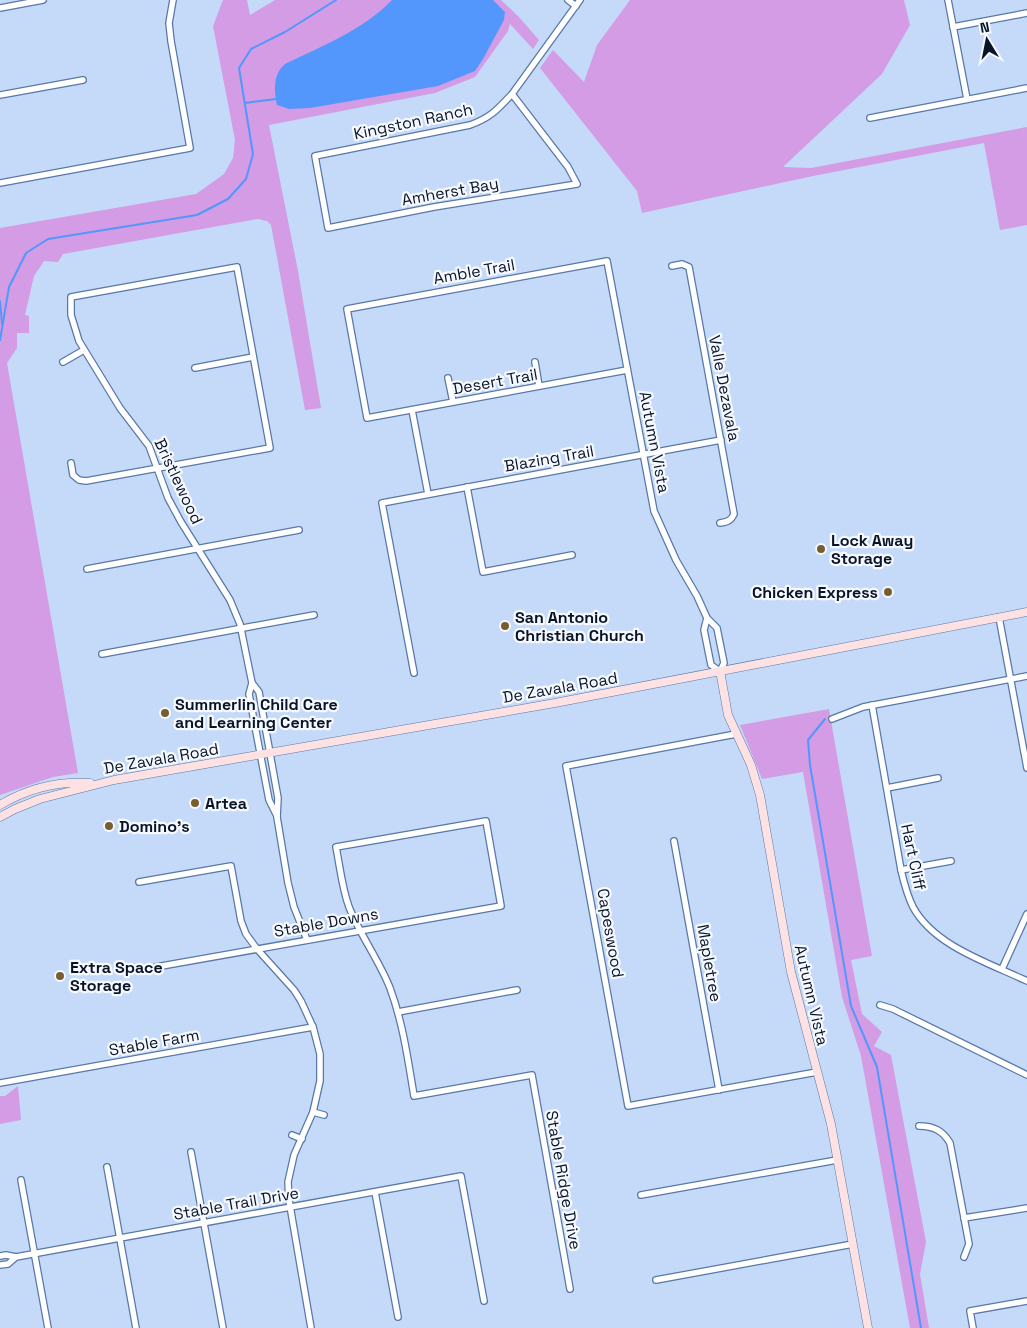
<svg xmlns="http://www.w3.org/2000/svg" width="1027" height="1328" font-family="'Space Grotesk',sans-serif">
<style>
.green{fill:#d39ce4}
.water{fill:#5397fd}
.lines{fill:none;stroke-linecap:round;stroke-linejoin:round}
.stream{stroke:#5397fd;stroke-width:2}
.street-casing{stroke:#5878a7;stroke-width:8}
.secondary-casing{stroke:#5878a7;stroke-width:9}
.street{stroke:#fff;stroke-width:5.5}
.secondary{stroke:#fee1e2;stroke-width:8}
.poi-dot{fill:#785d2f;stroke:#f6f9ff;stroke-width:2}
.labels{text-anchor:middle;stroke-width:4.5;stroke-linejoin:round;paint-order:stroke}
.street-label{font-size:16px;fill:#091527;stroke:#f6f9ff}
.poi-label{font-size:16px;font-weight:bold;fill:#091527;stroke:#f6f9ff;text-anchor:start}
</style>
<rect width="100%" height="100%" fill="#c5daf9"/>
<!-- green -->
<g class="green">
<polygon points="223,0 247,0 250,15 275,0 501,0 518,16 539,40 533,49 510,24 508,31 475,77 435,93 269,125 298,271 321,408 305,410 271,225 267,221 258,219 63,254 58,262 44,261 34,276 25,315 29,316 29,333 17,333 17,348 7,363 78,773 53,777 0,795 0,228 196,194 224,174 233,158 235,140 213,26"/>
<polygon points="630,0 904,0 910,25 882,74 783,167 811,168 1027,127 1027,225 1000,230 984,143 813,176 642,213 637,191 540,68 553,50 584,82 597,45"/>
<polygon points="829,709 872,956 851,960 862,1014 882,1032 874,1046 891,1055 926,1242 920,1274 929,1328 910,1328 861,1056 842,997 803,772 762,779 740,725"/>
<polygon points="18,1086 21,1120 0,1124 0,1096 5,1096"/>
</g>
<!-- water -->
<path class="water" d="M 392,0 L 493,0 L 505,12 L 504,20 L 483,59 L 475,71 L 438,86 L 310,108 L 289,109 L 277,105 C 274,90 273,74 285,64 C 322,46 363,30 392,0 Z"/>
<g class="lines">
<!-- stream -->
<g class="stream">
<polyline points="245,103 276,99"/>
<polyline points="0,301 2,324"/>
<polyline points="0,340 9,287 26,253 48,239 197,215 228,199 246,179 253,154 239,68 251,49 285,32 336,0"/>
<polyline points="825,719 808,740 810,765 851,1006 877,1067 921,1328"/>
</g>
<defs>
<g id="street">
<polyline points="568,0 576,6"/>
<polyline points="948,0 967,99"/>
<polyline points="0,8 43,0"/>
<polyline points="953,27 1027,13"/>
<path d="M 512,94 L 568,167 L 577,184 L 434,207 L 328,228 L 315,156 L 470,125 C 490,118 497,110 512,94 L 580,0"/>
<polyline points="0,95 83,80"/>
<polyline points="870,118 1027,88"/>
<polyline points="0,183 190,148 171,41 169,23 173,0"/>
<path d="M 672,266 L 682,264 L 689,267 L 734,514 C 731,521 727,522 720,523"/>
<polyline points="63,362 84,350"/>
<polyline points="535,362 539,386"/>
<polyline points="195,368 253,357"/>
<polyline points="627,370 367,418 347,309 607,261 654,511 676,560 697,596 707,618 717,628 724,663 720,671 711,665 704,630 707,618"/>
<polyline points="448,378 453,402"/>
<polyline points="412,410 428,494"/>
<polyline points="71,463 73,475 79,480 86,481 270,448 237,267 71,297 71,315 79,341 120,408 149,446 168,498 181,522 230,600 240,624 252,683 259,692 278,798 277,817 288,883 294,907 307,940"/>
<polyline points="467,487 483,572 572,555"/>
<polyline points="87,569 299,530"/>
<polyline points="999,617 1027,768"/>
<polyline points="102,654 314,615"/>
<polyline points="414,673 382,503 721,440"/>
<polyline points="252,683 249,694 258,742 269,800 277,816"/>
<path d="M 872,705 L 901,870 C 904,883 907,895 913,907 C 934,946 989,963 1027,981"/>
<polyline points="832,719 863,707 1027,676"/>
<polyline points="736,734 566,766 628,1106 817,1072"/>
<polyline points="887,788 938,778"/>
<polyline points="674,841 719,1090"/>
<polyline points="901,870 951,861"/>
<polyline points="139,882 231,866 241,921 246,934 257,949 294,990 301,1001 313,1027 320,1054 320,1081 313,1112 294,1155 288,1182 289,1200 311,1328"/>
<path d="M 156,967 L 501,906 L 486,821 L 336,847 C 340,867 342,888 349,907 C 360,935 379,960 390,988 C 403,1023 408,1060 414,1096 L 532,1075 L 570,1289"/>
<polyline points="1002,969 1027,914"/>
<polyline points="880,1005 893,1009 1027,1075"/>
<polyline points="398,1012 517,990"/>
<polyline points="0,1083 313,1027"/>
<polyline points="313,1112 324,1115"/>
<path d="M 919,1126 C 934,1126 943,1131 950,1143 L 969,1244 L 964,1257"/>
<polyline points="292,1135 302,1139"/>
<polyline points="191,1152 223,1328"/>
<polyline points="107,1167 136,1328"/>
<polyline points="21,1180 48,1328"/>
<polyline points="375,1192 398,1317"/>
<polyline points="641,1195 837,1160"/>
<polyline points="964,1218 1027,1208"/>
<polyline points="0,1256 6,1255 16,1257 461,1176 484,1301"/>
<polyline points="0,1265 8,1264 16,1257"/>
<polyline points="656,1280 853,1244"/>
<polyline points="973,1328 970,1311 1027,1301"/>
</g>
<g id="secondary">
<polyline points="720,671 728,715 751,765 760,795 791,972 831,1124 868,1328"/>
<path d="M 0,805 C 28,788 58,781 90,783"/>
<polyline points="0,817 15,809 40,799 114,780 555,703 1027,612"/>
</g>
</defs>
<!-- street casing -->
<use href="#street" class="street-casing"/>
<!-- secondary casing -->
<use href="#secondary" class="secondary-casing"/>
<!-- street -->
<use href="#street" class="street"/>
<!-- secondary -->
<use href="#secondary" class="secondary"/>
</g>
<!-- markers -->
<g class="poi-dot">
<circle cx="821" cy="549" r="5"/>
<circle cx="888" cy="592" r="5"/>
<circle cx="505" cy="626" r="5"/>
<circle cx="165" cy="713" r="5"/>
<circle cx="195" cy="803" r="5"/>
<circle cx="109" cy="826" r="5"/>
<circle cx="60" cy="976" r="5"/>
</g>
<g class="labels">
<!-- street labels -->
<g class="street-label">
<text transform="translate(413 121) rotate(-12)" y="6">Kingston Ranch</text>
<text transform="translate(450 191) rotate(-10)" y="6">Amherst Bay</text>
<text transform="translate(474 271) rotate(-10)" y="6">Amble Trail</text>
<text transform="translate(495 381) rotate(-10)" y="6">Desert Trail</text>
<text transform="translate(725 388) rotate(79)" y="6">Valle Dezavala</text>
<text transform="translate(655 442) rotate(79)" y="6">Autumn Vista</text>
<text transform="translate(549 458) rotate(-10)" y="6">Blazing Trail</text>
<text transform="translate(179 481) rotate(65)" y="6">Bristlewood</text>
<text transform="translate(560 687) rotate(-10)" y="6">De Zavala Road</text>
<text transform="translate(161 758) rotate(-10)" y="6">De Zavala Road</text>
<text transform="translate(914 857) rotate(78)" y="6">Hart Cliff</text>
<text transform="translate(326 922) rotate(-10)" y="6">Stable Downs</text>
<text transform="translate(611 933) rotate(80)" y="6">Capeswood</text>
<text transform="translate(710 963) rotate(80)" y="6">Mapletree</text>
<text transform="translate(812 995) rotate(77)" y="6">Autumn Vista</text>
<text transform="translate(154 1042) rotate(-10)" y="6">Stable Farm</text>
<text transform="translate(564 1180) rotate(80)" y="6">Stable Ridge Drive</text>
<text transform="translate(236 1203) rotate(-10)" y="6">Stable Trail Drive</text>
</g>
<!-- poi labels -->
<g class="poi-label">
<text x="831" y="546">Lock Away<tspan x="831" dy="18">Storage</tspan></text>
<text x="878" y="598" text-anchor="end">Chicken Express</text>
<text x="515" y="623">San Antonio<tspan x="515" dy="18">Christian Church</tspan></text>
<text x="175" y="710">Summerlin Child Care<tspan x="175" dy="18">and Learning Center</tspan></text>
<text x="205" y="809">Artea</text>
<text x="119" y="832">Domino's</text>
<text x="70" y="973">Extra Space<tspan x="70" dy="18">Storage</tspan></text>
</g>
</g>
<!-- north arrow -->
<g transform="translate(987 40) rotate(350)" stroke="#f6f9ff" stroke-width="4" paint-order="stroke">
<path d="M0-4L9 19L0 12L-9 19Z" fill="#091527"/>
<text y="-8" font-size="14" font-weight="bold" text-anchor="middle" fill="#091527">N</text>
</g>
</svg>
